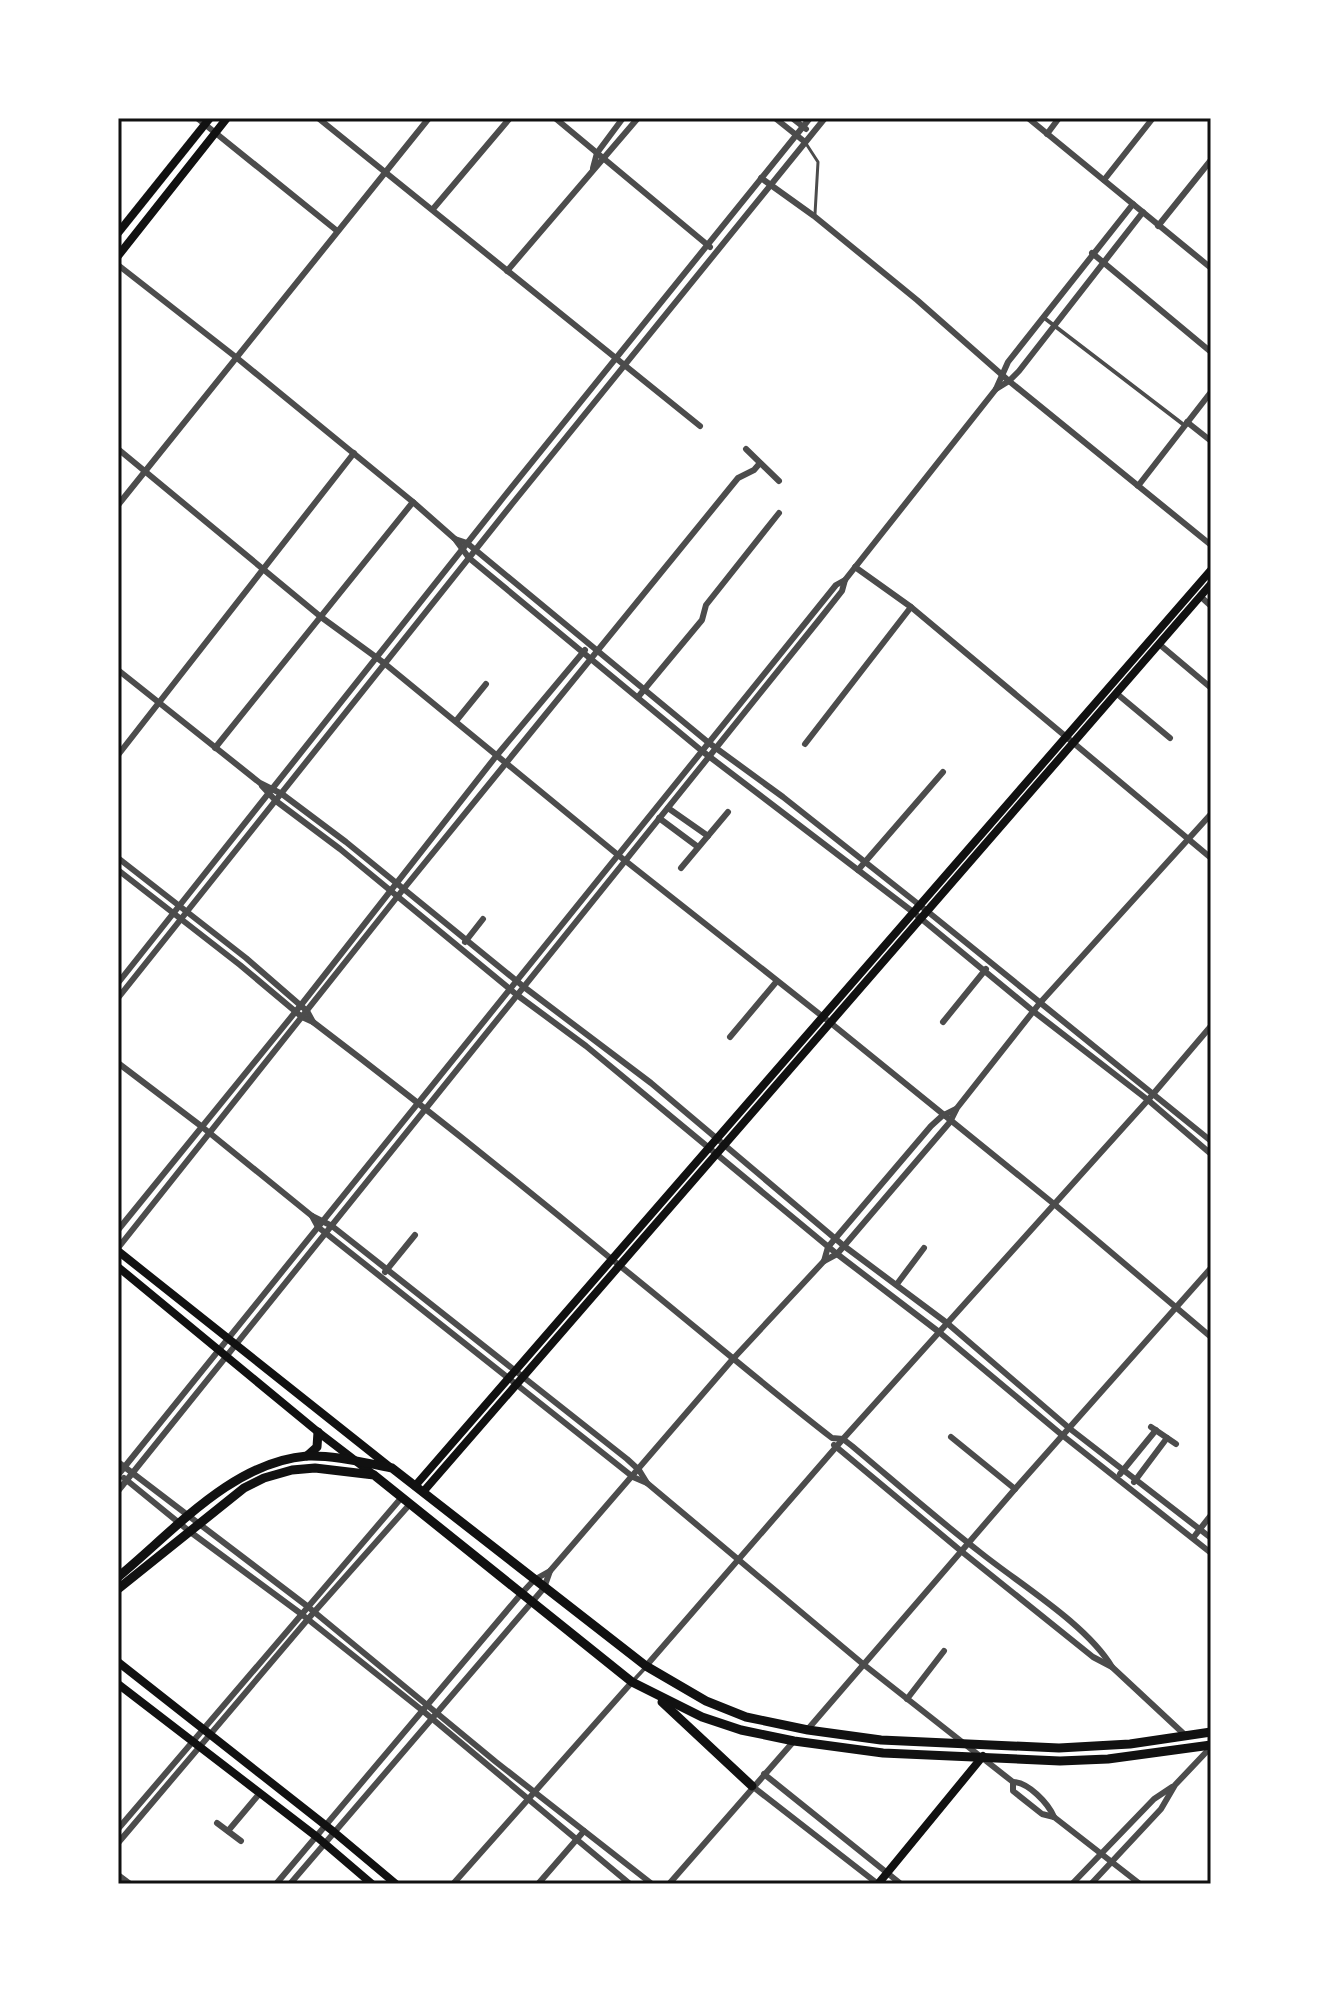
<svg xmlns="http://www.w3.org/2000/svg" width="1329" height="2002" font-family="'Golos Text',sans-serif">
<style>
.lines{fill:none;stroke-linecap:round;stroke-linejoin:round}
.service{stroke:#4c4c4c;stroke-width:3}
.pedestrian{stroke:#4c4c4c;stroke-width:4}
.minor{stroke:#4c4c4c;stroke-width:6}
.secondary{stroke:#111;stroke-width:8}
.primary{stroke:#111;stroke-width:9}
.neatline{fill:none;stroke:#111;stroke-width:3}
</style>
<rect width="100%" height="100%" fill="#fff"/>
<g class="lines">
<!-- service -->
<polyline class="service" points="805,142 818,162 815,214"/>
<!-- pedestrian -->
<g class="pedestrian">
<polyline points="1043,317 1184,425"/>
<polyline points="632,1682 645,1668"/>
</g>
<!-- minor -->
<g class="minor">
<polyline points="197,118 336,230"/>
<polyline points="318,118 700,426"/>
<polyline points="555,118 710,247"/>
<polyline points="775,118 805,142"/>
<polyline points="792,118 806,129"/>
<polyline points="1028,118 1211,268"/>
<polyline points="1047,134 1059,118"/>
<polyline points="593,168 597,153 623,118"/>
<polyline points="761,178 814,216 917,300 1009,381 1211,545"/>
<polyline points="1104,180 1153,118"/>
<polyline points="433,209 510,118"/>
<polyline points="1158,226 1211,160"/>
<polyline points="1092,253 1211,352"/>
<polyline points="118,265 237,358 413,502 455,539 469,558 702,751 913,912 1033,1011 1148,1100 1211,1154"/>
<polyline points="507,271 638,118"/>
<polyline points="996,389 1009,381 1019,371 1143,212"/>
<polyline points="1187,422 1211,441"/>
<polyline points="118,449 321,617 384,663 618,855 822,1016 1054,1204 1211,1337"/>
<polyline points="746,449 779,481"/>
<polyline points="1138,486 1211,392"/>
<polyline points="118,505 429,118"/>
<polyline points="455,539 467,543 709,743 783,797 927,911 1211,1141"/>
<polyline points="855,567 911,607 1211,858"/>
<polyline points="1200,596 1211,606"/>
<polyline points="1159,644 1210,687"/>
<polyline points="118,670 260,783 282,794 346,842 524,987 651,1083 844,1246 947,1323 1069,1428 1211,1538"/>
<polyline points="1116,693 1170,738"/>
<polyline points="638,697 702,620 706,605 779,513"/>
<polyline points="456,721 486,684"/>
<polyline points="805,744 911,607"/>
<polyline points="215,748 413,502"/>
<polyline points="118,755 354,453"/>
<polyline points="262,786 276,801 340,849 517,995 586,1046 837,1254 939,1332 1062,1435 1211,1553"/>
<polyline points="668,808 708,836"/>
<polyline points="659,818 698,847"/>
<polyline points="118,858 246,958 307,1011 313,1022"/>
<polyline points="681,868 728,812"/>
<path d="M 118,870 L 240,965 L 302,1017 L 313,1022 C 413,1098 512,1177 609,1257 C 684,1317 756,1379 832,1438 L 843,1439 L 852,1446 C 895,1482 937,1519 981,1553 C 1021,1585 1086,1624 1112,1667"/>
<polyline points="858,870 943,772"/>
<polyline points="465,942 483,919"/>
<polyline points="118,983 503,498 810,118"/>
<polyline points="118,998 512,504 825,118"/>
<polyline points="943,1022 986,969"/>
<polyline points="730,1037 777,981"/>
<polyline points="118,1063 201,1126 312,1216 332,1226 627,1459 639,1470 647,1483"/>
<path d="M 312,1216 L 318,1227 L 633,1477 L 647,1483 L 863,1664 L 1013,1782 C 1028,1782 1048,1803 1054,1817"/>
<polyline points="118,1230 301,1005 497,755 585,650"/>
<polyline points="118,1248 397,897 738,478 754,470 760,463"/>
<polyline points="824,1261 828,1247 931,1126 942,1116 956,1109"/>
<polyline points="385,1272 415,1235"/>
<polyline points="897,1284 924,1248"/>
<polyline points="1151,1427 1176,1444"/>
<polyline points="951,1437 1015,1489"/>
<polyline points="834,1445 961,1551 1093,1657 1112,1667 1185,1735"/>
<polyline points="118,1462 307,1606 496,1762 652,1884"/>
<polyline points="1120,1474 1156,1430"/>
<polyline points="118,1475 836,585 845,580"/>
<polyline points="124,1478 189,1531 300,1613 423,1711 630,1884"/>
<polyline points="1134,1482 1167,1438"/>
<polyline points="118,1491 819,620 842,591 845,580 996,389 1008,362 1133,204"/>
<polyline points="1193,1538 1211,1515"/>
<polyline points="646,1666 843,1439 1148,1100 1211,1026"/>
<polyline points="907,1699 944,1651"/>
<polyline points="808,1729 1015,1489 1211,1268"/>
<polyline points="764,1774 901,1884"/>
<polyline points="1013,1782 1013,1791 1042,1814 1054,1817 1140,1884"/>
<polyline points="752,1786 878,1884"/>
<polyline points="217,1823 241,1841"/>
<polyline points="118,1829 402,1497"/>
<polyline points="228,1831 260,1793"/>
<polyline points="118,1843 308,1619 410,1504"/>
<polyline points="118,1875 130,1884"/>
<polyline points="276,1884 521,1594 534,1580 550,1571 732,1360 824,1261 837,1254 844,1246 950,1122 957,1108 1039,1004 1211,814"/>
<polyline points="290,1884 544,1588 550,1571"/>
<polyline points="453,1884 632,1682"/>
<polyline points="538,1884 584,1831"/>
<polyline points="669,1884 794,1741"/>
<polyline points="1072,1884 1154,1799 1172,1787"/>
<polyline points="1091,1884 1161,1809 1175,1785 1211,1747"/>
</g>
<!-- secondary -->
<g class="secondary">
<polyline points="118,233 210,118"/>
<polyline points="118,256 227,118"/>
<polyline points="118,1251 391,1468"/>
<polyline points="118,1267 318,1432 374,1475"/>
<polyline points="415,1486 1211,570"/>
<polyline points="423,1492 1211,584"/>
<polyline points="118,1662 334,1832 396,1884"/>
<polyline points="118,1684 317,1837 372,1884"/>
<polyline points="878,1884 983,1756"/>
</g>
<!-- primary -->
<g class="primary">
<polyline points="307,1456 317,1447 318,1432"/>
<path d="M 118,1577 C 173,1532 232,1462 307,1456 C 335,1455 365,1463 392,1468 L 646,1666 L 706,1701 L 746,1717 L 808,1730 L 881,1740 L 1059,1748 L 1130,1744 L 1211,1732"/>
<polyline points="118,1589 244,1488 264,1478 292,1470 315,1468 374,1475 632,1682 702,1717 741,1730 794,1741 883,1753 1060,1761 1108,1759 1211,1745"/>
<polyline points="662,1702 752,1786"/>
</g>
</g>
<!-- border -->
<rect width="1329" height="2002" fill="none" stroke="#ffffff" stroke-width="240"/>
<rect x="120" y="120" width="1089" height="1762" class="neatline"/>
</svg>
